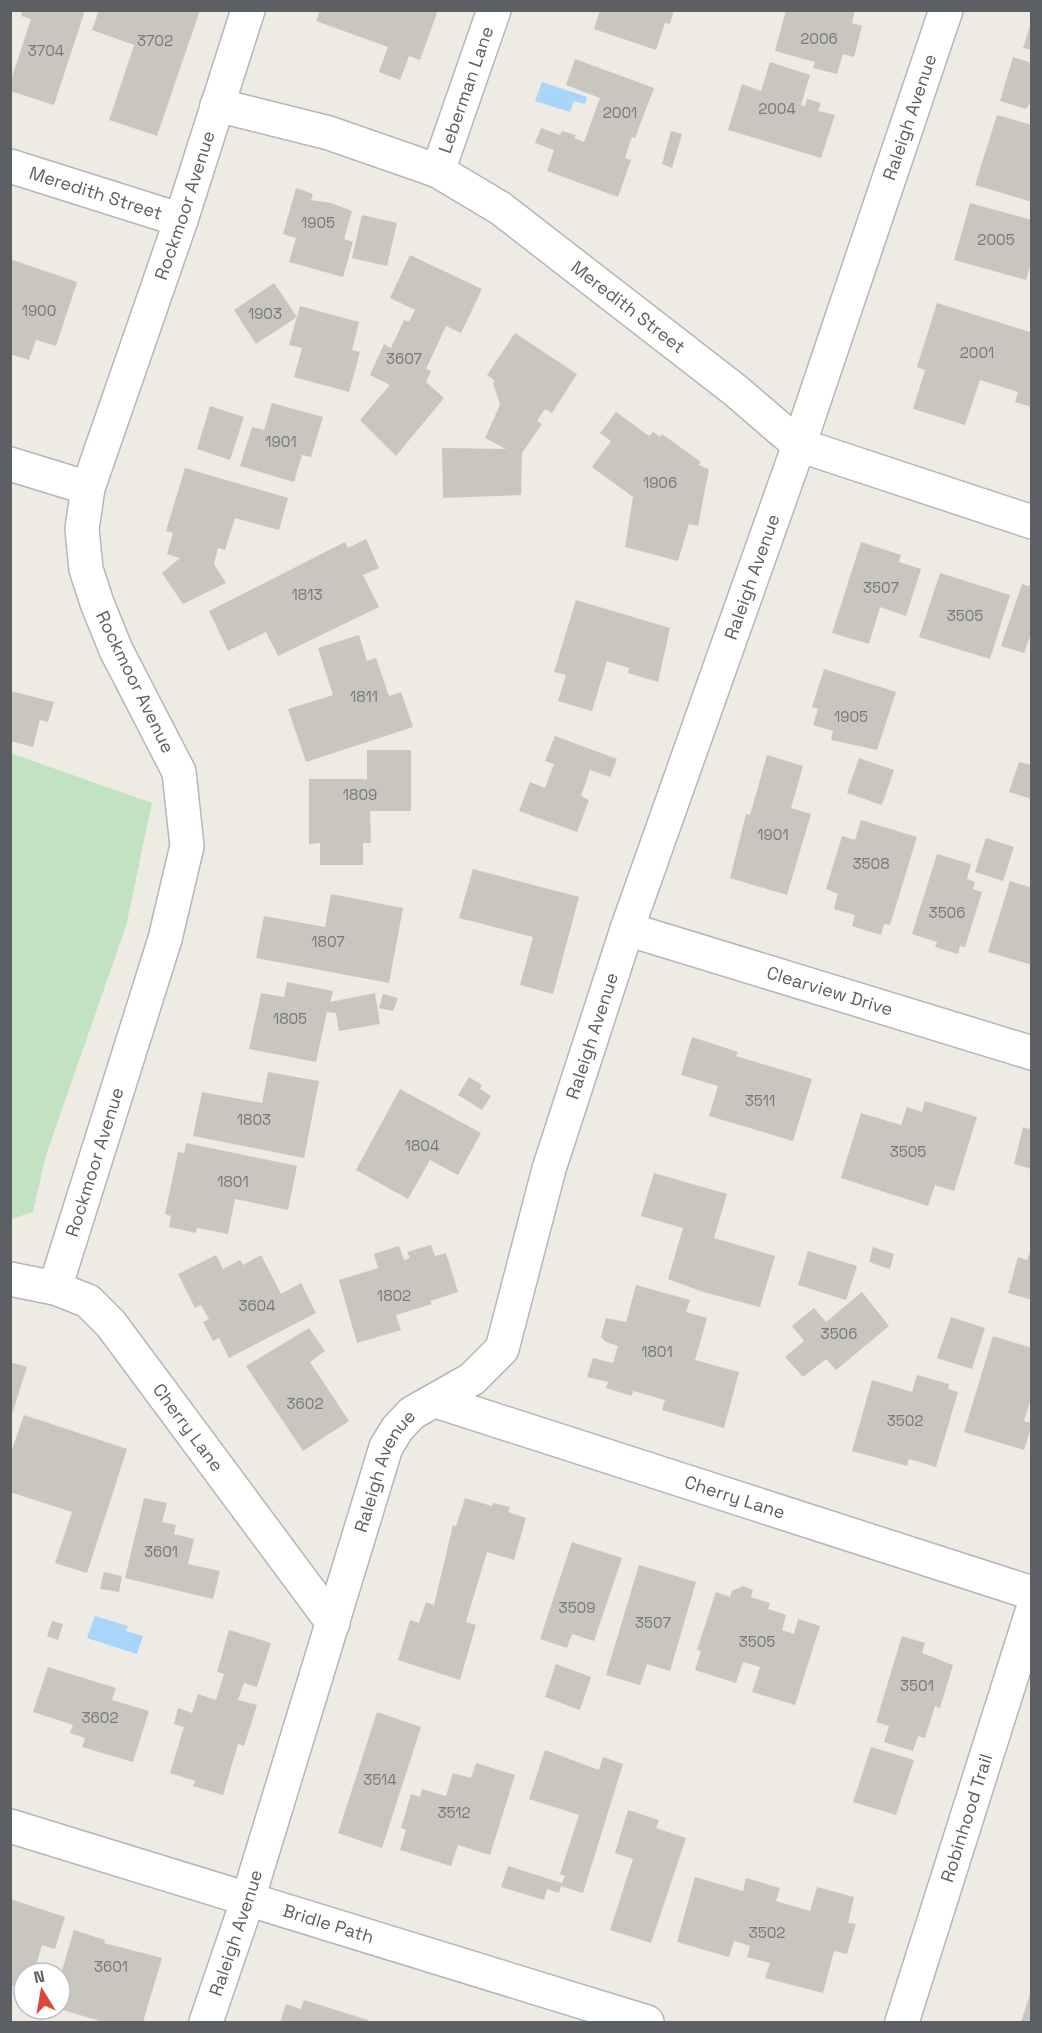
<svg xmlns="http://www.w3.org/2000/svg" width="1042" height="2033" font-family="'Space Grotesk',sans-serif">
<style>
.green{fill:#c1e3c2}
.water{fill:#a8d5f9}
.building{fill:#c9c6c0}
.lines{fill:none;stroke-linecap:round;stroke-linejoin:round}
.minor-casing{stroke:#b4b6ba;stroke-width:36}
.minor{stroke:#fff;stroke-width:33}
.labels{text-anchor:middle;stroke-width:5;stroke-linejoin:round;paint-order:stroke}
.number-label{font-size:15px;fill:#77797a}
.street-label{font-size:18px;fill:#5c5f63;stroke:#fff}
</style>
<rect width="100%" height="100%" fill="#edebe3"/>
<!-- green -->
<polygon class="green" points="10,753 152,803 126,926 46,1155 33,1212 11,1219"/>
<!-- water -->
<g class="water">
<polygon points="542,82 587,97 585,104 574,101 570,112 535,101"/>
<polygon points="95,1616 128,1626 126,1631 143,1636 137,1654 87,1638"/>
</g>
<!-- building -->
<g class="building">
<polygon points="23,10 85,10 54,105 10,91 10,83 31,19 21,16"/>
<polygon points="99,10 200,10 157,136 109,120 134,45 92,30"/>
<polygon points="320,10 438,10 420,60 409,56 400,80 379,72 388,47 316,21"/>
<polygon points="600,10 674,10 670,24 665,23 656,50 594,29"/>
<polygon points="786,10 855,10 852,23 862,26 854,57 843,54 837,74 813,68 815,62 775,51"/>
<polygon points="1031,23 1032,23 1032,50 1023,48"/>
<polygon points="1013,57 1032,63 1032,100 1026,109 1000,101"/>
<polygon points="575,59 654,88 635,138 632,137 625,158 631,160 618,197 547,171 554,150 535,143 541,128 560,135 562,131 576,135 574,138 584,142 600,98 566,85"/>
<polygon points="770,62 810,75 801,105 805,106 807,99 821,103 818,111 835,115 821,158 728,130 742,84 761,91"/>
<polygon points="997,115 1032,125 1032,202 975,185"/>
<polygon points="671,131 682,134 672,168 662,164"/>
<polygon points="296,188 313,194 311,200 331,203 352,211 344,239 353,242 343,277 289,262 296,238 283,234"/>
<polygon points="970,203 1032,220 1032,260 1026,280 954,260"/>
<polygon points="362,215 397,223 387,266 352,258"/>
<polygon points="410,255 482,289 461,333 446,326 426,369 431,371 426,382 444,398 396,456 360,420 390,385 370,375 384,344 391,348 404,320 409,322 415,310 390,298"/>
<polygon points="10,259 77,282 56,346 36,340 29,360 10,354"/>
<polygon points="274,283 297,317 256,344 234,310"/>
<polygon points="937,303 1030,332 1032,407 1015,402 1018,392 980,380 965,425 913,409 925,370 917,367"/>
<polygon points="300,306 359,322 352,350 360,352 349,392 294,377 302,348 289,345"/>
<polygon points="515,333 577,374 552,413 545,409 537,421 542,424 522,453 521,495 443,498 442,448 506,449 485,438 500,405 493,383 495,381 487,375"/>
<polygon points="272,403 323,417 311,457 302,455 294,482 240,466 252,427 264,430"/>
<polygon points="210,406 244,417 230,460 197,449"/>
<polygon points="616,412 649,436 653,432 660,437 662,434 701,462 698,465 709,469 698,526 689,524 678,561 625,547 633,497 592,467 611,441 600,433"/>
<polygon points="185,468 288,498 279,530 235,518 225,550 218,548 214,564 226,583 183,604 162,573 180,558 167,554 173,533 166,531"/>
<polygon points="366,539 379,568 363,575 379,607 278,656 266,632 228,651 209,611 345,542 348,548"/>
<polygon points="861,542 901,555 899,562 921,569 906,616 880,607 869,644 832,633"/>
<polygon points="940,573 1010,595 990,659 919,637"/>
<polygon points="1022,584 1032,587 1032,631 1024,653 1001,646"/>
<polygon points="576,600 670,628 658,682 628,673 629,668 607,661 592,711 558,701 566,675 554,672"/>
<polygon points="359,635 367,661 376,658 389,696 401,692 413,727 306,762 288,709 333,695 318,648"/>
<polygon points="824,669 896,692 877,750 831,740 833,731 813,725 818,709 812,707"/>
<polygon points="10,691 54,702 48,722 40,720 33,747 10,741"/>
<polygon points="555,736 617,759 610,777 590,770 581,796 589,800 577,832 519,811 530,782 545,788 554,764 545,761"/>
<polygon points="367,750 411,750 411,811 370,811 371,843 363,843 363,865 320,865 320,843 309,844 309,779 367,779"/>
<polygon points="767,755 803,766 791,808 811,814 787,895 730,878 746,814 750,815"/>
<polygon points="859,758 894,770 882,805 847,793"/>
<polygon points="1019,762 1032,765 1032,799 1009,792"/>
<polygon points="861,820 917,837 890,925 884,924 881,935 852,926 855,915 834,909 838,894 826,889 842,836 855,840"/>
<polygon points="986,838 1014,847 1003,881 975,872"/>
<polygon points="937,854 971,864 967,879 975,882 973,889 982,892 965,947 960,946 958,954 935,947 937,942 912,934"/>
<polygon points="473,869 579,897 553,994 520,985 533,937 459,918"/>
<polygon points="1010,881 1032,888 1032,965 988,952"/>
<polygon points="331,894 403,908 389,983 256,958 264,916 325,927"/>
<polygon points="287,982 333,991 330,1002 375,993 380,1024 339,1031 336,1013 327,1012 316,1062 249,1049 261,993 284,997"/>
<polygon points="383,994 398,998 393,1011 379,1008"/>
<polygon points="692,1037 738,1052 736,1056 812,1079 793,1141 709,1116 718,1086 681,1075"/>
<polygon points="268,1072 319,1081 304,1158 193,1136 202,1092 262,1103"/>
<polygon points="469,1077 482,1085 480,1089 491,1096 482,1110 458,1095"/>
<polygon points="400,1089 481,1133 458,1175 430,1160 408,1199 356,1170"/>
<polygon points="925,1101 977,1117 954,1191 935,1185 928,1206 841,1178 861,1113 901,1125 907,1107 922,1112"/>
<polygon points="1023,1127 1032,1130 1032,1169 1014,1164"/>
<polygon points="186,1143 297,1166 288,1210 235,1199 228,1234 197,1228 196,1233 169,1227 171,1216 165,1214 178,1152 184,1153"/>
<polygon points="654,1173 727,1194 714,1238 775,1256 760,1307 703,1292 668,1279 683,1228 641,1216"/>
<polygon points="431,1245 435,1256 446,1253 458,1292 430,1301 432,1304 396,1315 401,1330 357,1343 339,1280 378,1268 374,1254 399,1246 404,1260 410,1258 407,1252"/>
<polygon points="873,1247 894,1254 890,1269 869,1262"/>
<polygon points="1032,1247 1032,1300 1008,1293 1018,1257 1027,1260"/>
<polygon points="808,1251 857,1266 846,1300 798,1285"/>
<polygon points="216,1255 223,1269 240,1260 243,1265 261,1255 281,1294 301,1283 316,1313 229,1358 219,1338 213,1341 203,1322 209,1319 201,1305 195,1308 178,1274"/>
<polygon points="636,1285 690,1300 686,1312 707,1318 695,1360 739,1372 724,1428 662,1410 665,1400 633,1391 632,1396 606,1388 608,1382 587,1377 593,1358 613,1363 618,1346 606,1342 601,1337 606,1318 626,1322"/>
<polygon points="862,1292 889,1326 836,1370 826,1359 803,1377 785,1357 804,1341 792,1326 814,1308 826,1322"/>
<polygon points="951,1317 985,1328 972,1369 937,1358"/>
<polygon points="309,1328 325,1351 310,1362 349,1421 303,1451 246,1366"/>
<polygon points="993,1336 1032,1348 1032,1395 1024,1421 1032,1423 1032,1425 1024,1450 964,1432"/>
<polygon points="10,1362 27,1367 11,1417 10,1417"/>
<polygon points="917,1375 949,1384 948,1389 958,1392 936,1467 909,1459 907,1466 852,1451 872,1380 912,1392"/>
<polygon points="24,1415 127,1449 87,1573 55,1563 72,1512 10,1492 10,1456"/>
<polygon points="144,1498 167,1503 162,1522 176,1525 174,1534 194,1539 188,1564 220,1571 213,1599 125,1578"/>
<polygon points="465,1498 492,1506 493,1503 510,1507 508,1512 526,1518 514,1560 487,1552 466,1622 476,1625 460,1680 398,1660 410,1620 419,1623 426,1602 434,1605 453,1525 456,1526"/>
<polygon points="572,1542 622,1558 594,1641 572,1634 567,1648 540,1639"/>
<polygon points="639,1565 696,1582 670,1671 647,1664 640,1685 606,1675"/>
<polygon points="104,1572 122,1576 119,1592 100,1589"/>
<polygon points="743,1586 753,1590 751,1597 770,1603 768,1609 786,1615 782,1630 794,1634 798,1619 820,1626 795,1705 752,1692 760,1667 743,1662 736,1683 695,1670 701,1651 697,1650 716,1592 730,1597 732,1591"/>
<polygon points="52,1621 63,1624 58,1640 47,1636"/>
<polygon points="229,1630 271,1643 257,1687 244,1683 238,1700 257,1705 244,1746 238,1744 223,1795 193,1786 195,1781 170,1773 184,1727 174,1724 178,1708 192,1713 198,1694 216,1700 224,1674 217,1672"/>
<polygon points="902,1636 925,1643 922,1653 953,1665 940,1708 935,1706 925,1738 918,1736 913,1751 884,1742 889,1726 876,1722"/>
<polygon points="556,1664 591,1677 580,1710 545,1697"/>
<polygon points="48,1667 116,1688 112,1700 149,1711 133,1762 82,1747 85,1738 70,1733 73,1725 33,1712"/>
<polygon points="377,1712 421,1727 382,1848 338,1833"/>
<polygon points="871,1747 914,1760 896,1815 853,1802"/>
<polygon points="545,1750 599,1770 603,1757 623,1764 583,1893 561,1886 559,1893 547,1889 544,1900 501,1887 508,1866 562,1883 565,1876 560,1874 579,1815 529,1799"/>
<polygon points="476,1763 515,1775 490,1855 458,1845 451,1866 400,1850 406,1830 401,1828 411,1794 420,1797 422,1789 446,1796 453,1773 471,1778"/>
<polygon points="628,1810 659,1820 656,1828 686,1838 651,1943 610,1930 633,1859 615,1853"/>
<polygon points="695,1877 743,1891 746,1878 780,1888 776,1901 810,1911 817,1887 854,1897 848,1923 856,1924 847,1954 834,1951 823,1993 765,1978 770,1963 747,1957 750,1946 734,1941 729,1957 677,1942"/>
<polygon points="10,1899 65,1917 55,1949 42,1945 34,1973 24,1973 24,1989 10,1985"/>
<polygon points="74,1930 105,1940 104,1943 162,1958 143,2022 103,2022 60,2009 60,1977"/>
<polygon points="1031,1991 1032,2022 1021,2022"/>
<polygon points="304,2000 368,2020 367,2022 280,2022 286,2004 301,2009"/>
</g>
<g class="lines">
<defs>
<g id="minor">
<path id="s1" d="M 217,105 L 329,133 L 438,171 L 500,208 L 735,390 L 799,445 L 1032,522"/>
<path id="s2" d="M 10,166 L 181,220"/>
<path id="s3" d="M 438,171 L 494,10"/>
<polyline points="10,464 88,488"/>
<path id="s4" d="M 627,929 L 1032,1053"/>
<path id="s5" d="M 10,1279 L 55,1288 L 88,1301 L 111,1324 L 333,1623"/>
<path id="s6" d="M 55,1288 L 165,939 L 187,846 L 179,772 L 116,650 L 97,603 L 86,569 L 82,529 L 88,488 L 181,220 L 248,10"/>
<path id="s7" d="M 436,1401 L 1032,1593"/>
<path id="s8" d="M 10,1826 L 647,2022"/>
<path id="s9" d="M 206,2022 L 248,1899 L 386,1447 L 397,1429 L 412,1413 L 472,1379 L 502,1349 L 549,1169 L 627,929 L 799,445 L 946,10"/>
<path id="s10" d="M 902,2022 L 1032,1612"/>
</g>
</defs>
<!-- minor casing -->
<use href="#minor" class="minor-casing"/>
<!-- minor -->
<use href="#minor" class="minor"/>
</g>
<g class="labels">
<!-- number labels -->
<g class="number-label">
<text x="819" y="44">2006</text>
<text x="155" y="46">3702</text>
<text x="46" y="56">3704</text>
<text x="777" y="114">2004</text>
<text x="620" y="118">2001</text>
<text x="318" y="228">1905</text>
<text x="996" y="245">2005</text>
<text x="39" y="316">1900</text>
<text x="265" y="319">1903</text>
<text x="977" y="358">2001</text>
<text x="404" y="364">3607</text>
<text x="281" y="447">1901</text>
<text x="660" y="488">1906</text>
<text x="881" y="593">3507</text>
<text x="307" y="600">1813</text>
<text x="965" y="621">3505</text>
<text x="364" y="702">1811</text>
<text x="851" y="722">1905</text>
<text x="360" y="800">1809</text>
<text x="773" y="840">1901</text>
<text x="871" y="869">3508</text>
<text x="947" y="918">3506</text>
<text x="328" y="947">1807</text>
<text x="290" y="1024">1805</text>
<text x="760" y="1106">3511</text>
<text x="254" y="1125">1803</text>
<text x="422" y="1151">1804</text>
<text x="908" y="1157">3505</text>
<text x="233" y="1187">1801</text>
<text x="394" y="1301">1802</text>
<text x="257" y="1311">3604</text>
<text x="839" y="1339">3506</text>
<text x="657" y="1357">1801</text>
<text x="305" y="1409">3602</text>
<text x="905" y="1426">3502</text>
<text x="161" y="1557">3601</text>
<text x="577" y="1613">3509</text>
<text x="653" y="1628">3507</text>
<text x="757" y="1647">3505</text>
<text x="917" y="1691">3501</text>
<text x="100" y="1723">3602</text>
<text x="380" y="1785">3514</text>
<text x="454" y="1818">3512</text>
<text x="767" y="1938">3502</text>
<text x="111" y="1972">3601</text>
</g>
<!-- street labels -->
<g class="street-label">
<text dy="6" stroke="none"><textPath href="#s3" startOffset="86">Leberman Lane</textPath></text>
<text dy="6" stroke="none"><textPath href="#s9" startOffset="2055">Raleigh Avenue</textPath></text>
<text dy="6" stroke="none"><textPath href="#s2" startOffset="90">Meredith Street</textPath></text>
<text dy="6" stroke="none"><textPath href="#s6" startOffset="1140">Rockmoor Avenue</textPath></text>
<text dy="6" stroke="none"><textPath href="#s1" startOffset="465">Meredith Street</textPath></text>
<text dy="6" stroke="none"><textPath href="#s9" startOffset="1569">Raleigh Avenue</textPath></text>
<text transform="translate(135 682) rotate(64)" y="6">Rockmoor Avenue</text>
<text dy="6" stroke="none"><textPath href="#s4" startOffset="212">Clearview Drive</textPath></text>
<text dy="6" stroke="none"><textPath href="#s9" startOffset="1083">Raleigh Avenue</textPath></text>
<text dy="6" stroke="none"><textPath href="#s6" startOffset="132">Rockmoor Avenue</textPath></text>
<text dy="6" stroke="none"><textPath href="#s5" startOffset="243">Cherry Lane</textPath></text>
<text dy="6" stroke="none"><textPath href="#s9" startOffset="580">Raleigh Avenue</textPath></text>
<text dy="6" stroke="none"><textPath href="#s7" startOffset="314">Cherry Lane</textPath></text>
<text dy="6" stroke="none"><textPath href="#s10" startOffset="214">Robinhood Trail</textPath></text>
<text dy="6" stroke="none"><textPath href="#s8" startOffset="333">Bridle Path</textPath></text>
<text dy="6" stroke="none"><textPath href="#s9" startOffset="94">Raleigh Avenue</textPath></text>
</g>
</g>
<!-- border -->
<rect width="1042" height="2033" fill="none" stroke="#5c5f63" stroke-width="24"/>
<!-- north arrow -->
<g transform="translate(42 1991) rotate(349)"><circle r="28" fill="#ffffff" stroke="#bebfc1" stroke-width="1.5"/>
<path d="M0-4.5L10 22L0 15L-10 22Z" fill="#dd463a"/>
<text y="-9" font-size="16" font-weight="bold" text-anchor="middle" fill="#5c5f63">N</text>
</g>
</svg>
